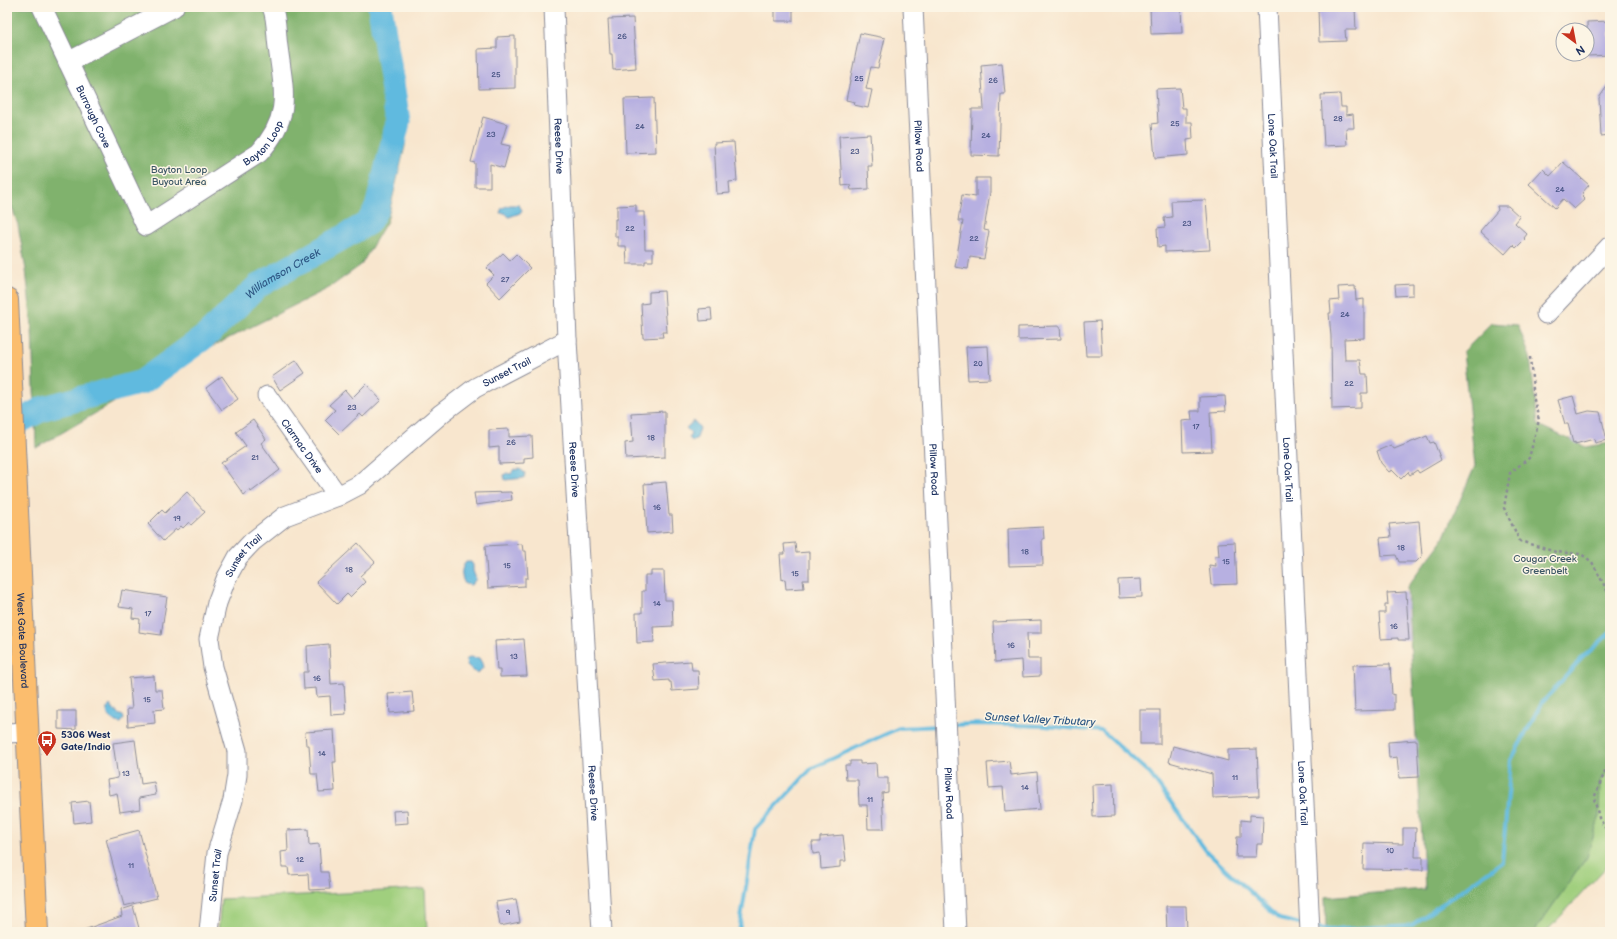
<svg xmlns="http://www.w3.org/2000/svg" width="1617" height="939" font-family="'Balsamiq Sans',sans-serif">
<style>
.green{fill:#a0cf7e;stroke:#5e7f6e}
.forest{fill:#80b26d;stroke:#4e7066}
.water{fill:#61badf;stroke:#3e749e}
.lines{fill:none;stroke-linecap:round;stroke-linejoin:round}
.stream{stroke:#61badf;stroke-width:4}
.river{stroke:#61badf;stroke-width:25}
.building{fill:#b7b0e1}
.minor-casing{stroke:#8a8a96;stroke-width:21}
.major-casing{stroke:#8a8a96;stroke-width:24}
.path{stroke:#8a8a96;stroke-width:2.5;stroke-dasharray:3 3;stroke-linecap:butt}
.minor{stroke:#fff;stroke-width:19}
.major{stroke:#fbbd6e;stroke-width:22}
.labels{text-anchor:middle;stroke-width:3;stroke-linejoin:round;paint-order:stroke}
.number-label{font-size:8px;fill:#424f7f}
.street-label{font-size:10px;fill:#1b2f5e;stroke:#fcf5e5}
.park-label{font-size:10px;fill:#3c5766;stroke:#fcf5e5}
.poi-label{font-size:10px;font-weight:bold;fill:#1b2f5e;stroke:#fcf5e5;text-anchor:start}
.water-label{font-size:11px;font-style:italic;fill:#305985;stroke:#fcf5e5}
</style>
<rect width="100%" height="100%" fill="#fcf5e5"/>
<filter id="ink" filterUnits="userSpaceOnUse"><feTurbulence type="fractalNoise" baseFrequency=".025" numOctaves="2"/><feDisplacementMap in="SourceGraphic" scale="8" xChannelSelector="R" yChannelSelector="G"/><feConvolveMatrix kernelMatrix="1 2 1 2 8 2 1 2 1" color-interpolation-filters="sRGB"/></filter>
<filter id="wash" filterUnits="userSpaceOnUse"><feTurbulence type="fractalNoise" baseFrequency=".012" numOctaves="4" result="noise"/><feDisplacementMap in="SourceGraphic" scale="16" xChannelSelector="R" yChannelSelector="G"/><feGaussianBlur stdDeviation="0.9" result="paint"/><feColorMatrix in="noise" values="0 0 0 0 0 0 0 0 0 0 0 0 0 0 0 0 0 1.4 0 .05"/><feComposite in="paint" operator="in"/></filter>
<g filter="url(#wash)">
<rect width="100%" height="100%" fill="#f8e6ce"/>
<!-- green -->
<g class="green">
<polygon points="1610,768 1610,863 1546,932 1536,932 1534,929 1587,857 1600,782"/>
<polygon points="425,889 427,932 218,932 221,899"/>
</g>
<!-- forest -->
<g class="forest">
<polygon points="7,7 392,7 403,108 405,146 387,221 361,265 329,288 193,356 36,448 32,326 26,270 18,225 7,193"/>
<polygon points="1492,323 1518,325 1530,357 1538,425 1586,447 1610,443 1610,768 1600,782 1599,818 1587,857 1534,932 1326,932 1325,897 1425,889 1407,587 1442,541 1475,466 1463,352"/>
</g>
<!-- water -->
<g class="water">
<polygon points="510,205 519,205 522,210 520,213 509,217 505,213 500,213 502,208"/>
<polygon points="694,421 700,428 697,438 692,441 689,438 691,433 686,428"/>
<polygon points="520,469 525,473 524,478 505,480 504,475 506,473 511,474 514,470"/>
<path d="M 466,562 L 471,562 L 473,565 L 473,571 L 476,579 L 471,585 L 465,584 C 461,577 460,569 466,562 Z"/>
<polygon points="469,657 479,658 482,663 483,668 477,674 467,665 466,660"/>
<path d="M 110,705 L 118,714 L 123,716 L 124,719 L 121,723 C 113,722 106,716 107,708 Z"/>
</g>
<g class="lines">
<!-- stream -->
<g class="stream">
<polyline points="951,725 977,724 1045,726 1102,731 1150,774 1207,852 1279,919 1305,925"/>
<polyline points="1314,927 1330,930 1412,925 1502,862 1511,760 1542,703 1582,658 1610,633"/>
<polyline points="739,932 755,829 812,768 899,728 941,726"/>
</g>
<!-- river -->
<path class="river" id="s1" d="M 7,428 L 44,408 L 142,382 L 206,336 L 258,286 L 368,223 L 377,208 L 398,122 L 380,7"/>
</g>
<g id="blocks">
<!-- building -->
<g class="building">
<rect x="775" y="7" width="18" height="14"/>
<polygon points="1150,7 1181,7 1182,33 1151,34"/>
<polygon points="1318,7 1355,7 1356,30 1345,30 1346,41 1319,42"/>
<polygon points="633,18 636,68 613,70 612,54 610,54 608,19"/>
<polygon points="1610,21 1610,32 1609,32 1610,55 1588,56 1587,22"/>
<polygon points="860,33 885,38 878,68 871,67 866,89 872,90 868,108 854,105 855,102 846,100"/>
<polygon points="515,36 515,88 479,89 478,49 497,48 497,37"/>
<polygon points="1002,63 1005,94 1001,94 999,156 971,155 972,109 984,109 981,65"/>
<polygon points="1610,82 1610,135 1601,136 1599,98"/>
<polygon points="1180,88 1182,108 1186,108 1186,122 1192,122 1193,139 1187,140 1188,155 1155,158 1152,124 1158,123 1156,89"/>
<polygon points="1340,94 1341,107 1346,107 1346,115 1353,114 1354,128 1346,128 1347,145 1324,146 1321,95"/>
<polygon points="654,98 656,152 626,153 624,99"/>
<polygon points="483,117 507,124 501,144 510,146 504,168 490,164 490,187 475,187 475,163 471,162"/>
<polygon points="870,134 872,166 868,166 869,189 851,190 850,185 842,186 839,136"/>
<polygon points="734,142 737,181 729,182 730,193 717,194 714,143"/>
<polygon points="1563,162 1589,185 1582,193 1584,194 1582,196 1585,199 1574,209 1563,199 1555,208 1529,184 1543,169 1550,176"/>
<polygon points="976,178 990,178 990,192 984,230 989,231 984,259 970,257 968,269 955,267 963,221 958,221 962,195 976,197"/>
<polygon points="1206,200 1210,250 1165,252 1165,246 1158,247 1157,228 1165,227 1164,218 1172,217 1171,201"/>
<polygon points="636,205 636,212 644,212 645,249 653,249 653,261 645,261 645,264 627,264 626,246 618,246 618,237 615,237 615,219 617,219 617,206"/>
<polygon points="1497,206 1508,206 1520,217 1515,223 1527,234 1524,238 1525,239 1516,248 1513,245 1505,254 1480,231 1498,210"/>
<polygon points="503,253 510,260 516,254 530,268 500,298 486,283 494,275 487,268"/>
<polygon points="1413,284 1413,295 1396,296 1395,285"/>
<polygon points="1355,286 1356,300 1364,299 1364,338 1344,339 1345,360 1360,360 1362,374 1367,374 1368,393 1361,393 1361,408 1332,409 1331,336 1329,313 1331,313 1330,301 1339,300 1338,287"/>
<polygon points="664,291 667,332 662,332 663,337 643,338 641,304 649,303 649,292"/>
<polygon points="711,308 712,320 700,321 699,309"/>
<polygon points="1100,321 1102,356 1086,356 1084,322"/>
<polygon points="1060,326 1061,339 1018,340 1018,327"/>
<polygon points="988,346 990,379 968,380 966,347"/>
<polygon points="296,360 305,373 280,390 272,377"/>
<polygon points="222,376 238,399 222,410 206,388"/>
<polygon points="366,384 381,400 363,417 360,414 339,434 325,420 335,410 329,405 345,390 352,398"/>
<polygon points="1225,396 1226,411 1210,412 1212,451 1183,452 1182,421 1192,420 1191,411 1200,411 1200,397"/>
<polygon points="1573,396 1578,414 1589,411 1600,412 1607,440 1595,443 1594,439 1575,444 1575,442 1573,443 1568,424 1565,424 1558,400"/>
<polygon points="665,411 665,457 626,459 625,443 633,442 631,413"/>
<polygon points="253,420 266,439 261,443 280,470 251,492 250,490 244,495 221,463 246,446 236,432"/>
<polygon points="509,429 509,437 532,436 533,457 524,458 524,463 499,464 499,447 489,448 489,430"/>
<polygon points="1427,436 1430,443 1434,442 1441,460 1419,473 1417,470 1410,475 1408,472 1401,479 1392,470 1389,472 1381,463 1377,451 1391,445 1394,449"/>
<polygon points="666,482 669,515 672,515 673,531 647,533 644,484"/>
<polygon points="187,492 205,512 191,525 189,522 183,528 181,526 177,530 176,529 163,541 148,524 162,510 165,513"/>
<polygon points="511,492 512,500 476,505 474,493"/>
<polygon points="1419,521 1422,556 1416,562 1399,562 1396,555 1382,556 1380,538 1391,537 1389,524"/>
<polygon points="1043,527 1044,539 1042,539 1043,565 1009,566 1008,529"/>
<polygon points="1235,542 1237,584 1211,585 1209,565 1216,566 1215,556 1219,556 1218,543"/>
<polygon points="358,543 375,562 360,576 365,582 350,597 347,594 337,604 316,582"/>
<polygon points="795,543 796,553 809,552 809,580 803,580 804,588 786,589 785,579 782,580 780,554 785,554 784,544"/>
<polygon points="522,544 523,551 526,551 528,578 525,578 525,586 488,588 485,546"/>
<polygon points="651,571 664,571 665,600 672,600 673,626 653,627 654,642 637,643 636,613 642,613 642,591 645,591 645,575 651,575"/>
<polygon points="1141,579 1142,597 1119,598 1118,580"/>
<polygon points="122,590 167,597 161,635 139,632 140,619 132,618 133,609 119,607"/>
<polygon points="1406,592 1409,640 1398,640 1398,638 1381,639 1379,613 1385,613 1385,605 1388,605 1387,593"/>
<polygon points="1041,620 1041,633 1027,633 1028,659 1040,659 1040,676 1023,677 1022,660 995,662 993,622"/>
<polygon points="524,639 527,676 500,677 500,670 497,670 495,641"/>
<polygon points="329,644 331,684 344,683 346,714 331,715 330,696 317,697 316,688 304,689 303,672 308,672 307,646"/>
<polygon points="691,661 692,670 698,670 699,689 672,691 671,682 669,682 669,680 655,681 653,664"/>
<polygon points="1390,664 1392,695 1394,694 1394,710 1355,711 1353,665"/>
<polygon points="154,676 155,690 162,690 164,709 154,710 155,723 128,726 127,709 132,709 129,678"/>
<polygon points="412,692 414,711 390,713 388,694"/>
<rect x="1140" y="710" width="20" height="34"/>
<polygon points="58,711 76,711 76,730 58,729"/>
<polygon points="334,730 336,762 333,762 335,791 319,792 317,774 311,774 309,745 306,745 305,732"/>
<polygon points="135,740 141,784 154,782 156,795 139,798 140,809 120,812 117,793 109,795 107,780 118,778 113,743"/>
<polygon points="1417,740 1419,777 1399,778 1397,757 1389,758 1388,742"/>
<polygon points="1173,746 1228,761 1228,750 1257,749 1259,796 1213,798 1212,774 1169,762"/>
<polygon points="850,761 860,761 860,764 876,763 877,778 888,778 888,792 882,793 884,829 868,829 867,805 859,805 858,780 846,780 845,765 850,765"/>
<polygon points="1009,761 1011,775 1037,772 1040,809 1005,812 1003,787 989,788 987,763"/>
<polygon points="1113,784 1114,816 1093,817 1092,785"/>
<polygon points="89,801 91,821 74,823 72,803"/>
<polygon points="407,810 408,823 394,824 393,811"/>
<polygon points="1250,815 1263,816 1262,844 1257,844 1256,857 1236,857 1237,837 1241,837 1241,820 1250,821"/>
<polygon points="1403,828 1416,828 1415,857 1423,857 1423,870 1363,869 1364,843 1403,844"/>
<polygon points="308,829 309,845 319,844 321,872 328,872 330,889 309,890 308,874 289,875 288,867 282,867 281,852 288,851 287,830"/>
<polygon points="139,830 157,898 124,906 106,839"/>
<polygon points="843,835 846,861 840,861 840,867 821,869 820,853 813,854 812,842 820,842 820,837"/>
<polygon points="516,899 520,922 500,926 496,902"/>
<polygon points="133,906 140,932 81,932 81,931 122,916 121,910"/>
<polygon points="1166,906 1186,906 1187,932 1167,932"/>
</g>
</g>
</g>
<g filter="url(#ink)">
<use href="#blocks" fill-opacity="0" stroke="#8a8a96" stroke-width="1"/>
<g class="lines">
<defs>
<g id="minor">
<path id="s2" d="M 42,7 L 146,226 L 259,153 C 292,117 284,92 278,47 C 276,34 277,18 272,7"/>
<path id="s3" d="M 554,7 L 567,340 L 602,932"/>
<path id="s4" d="M 913,7 L 956,932"/>
<path id="s5" d="M 1267,7 L 1310,932"/>
<polyline points="68,62 174,7"/>
<polyline points="1546,314 1610,246"/>
<path id="s6" d="M 267,396 L 338,496"/>
<polyline points="7,733 28,732"/>
<path id="s7" d="M 209,932 L 217,853 L 233,800 L 237,775 L 237,751 L 213,667 L 209,639 L 217,603 L 226,579 L 238,557 L 252,542 L 285,516 L 338,496 L 359,485 L 442,413 L 475,388 L 567,340"/>
</g>
<g id="major">
<path id="s8" d="M 7,300 L 37,932"/>
</g>
</defs>
<!-- minor casing -->
<use href="#minor" class="minor-casing"/>
<!-- major casing -->
<use href="#major" class="major-casing"/>
<!-- path -->
<g class="path">
<polyline points="1530,357 1534,400 1539,420 1529,458 1510,473 1504,508 1520,541 1556,552 1581,554 1592,562 1610,596"/>
<polyline points="1610,760 1594,798 1599,818 1610,835"/>
</g>
<!-- minor -->
<use href="#minor" class="minor"/>
<!-- major -->
<use href="#major" class="major"/>
</g>
</g>
<!-- icons -->
<defs>
<symbol id="bus-pin" viewBox="-11 -11 22 30"><path d="M0 17L-7.5 6A9.5 9.5 0 1 1 7.5 6Z" fill="#c8321e" stroke="#fcf5e5"/><path d="M-5-6H5V4H4V6H2V4H-2V6H-4V4H-5ZM-3.5-4V0h7V-4ZM-3.5 1.2v1.5H-2V1.2ZM2 1.2v1.5H3.5V1.2Z" fill="#fff"/></symbol>
</defs>
<g fill-rule="evenodd">
<use href="#bus-pin" x="36" y="729" width="22" height="30"/>
</g>
<g class="labels">
<!-- number labels -->
<g class="number-label">
<text x="622" y="39">26</text>
<text x="496" y="77">25</text>
<text x="859" y="81">25</text>
<text x="993" y="83">26</text>
<text x="1338" y="121">28</text>
<text x="1175" y="126">25</text>
<text x="640" y="129">24</text>
<text x="491" y="137">23</text>
<text x="986" y="138">24</text>
<text x="855" y="154">23</text>
<text x="1560" y="192">24</text>
<text x="1187" y="226">23</text>
<text x="630" y="231">22</text>
<text x="974" y="241">22</text>
<text x="505" y="282">27</text>
<text x="1345" y="317">24</text>
<text x="978" y="366">20</text>
<text x="1349" y="386">22</text>
<text x="352" y="410">23</text>
<text x="1196" y="429">17</text>
<text x="651" y="440">18</text>
<text x="511" y="445">26</text>
<text x="255" y="460">21</text>
<text x="657" y="510">16</text>
<text x="177" y="521">19</text>
<text x="1401" y="550">18</text>
<text x="1025" y="554">18</text>
<text x="1226" y="564">15</text>
<text x="507" y="568">15</text>
<text x="349" y="572">18</text>
<text x="795" y="576">15</text>
<text x="657" y="606">14</text>
<text x="148" y="616">17</text>
<text x="1394" y="629">16</text>
<text x="1011" y="648">16</text>
<text x="514" y="659">13</text>
<text x="317" y="681">16</text>
<text x="147" y="702">15</text>
<text x="322" y="756">14</text>
<text x="126" y="776">13</text>
<text x="1235" y="780">11</text>
<text x="1025" y="790">14</text>
<text x="870" y="802">11</text>
<text x="1390" y="853">10</text>
<text x="300" y="862">12</text>
<text x="131" y="868">11</text>
<text x="508" y="915">9</text>
</g>
<!-- street labels -->
<g class="street-label">
<text dy="4" stroke="none"><textPath href="#s2" startOffset="121">Burrough Cove</textPath></text>
<text dy="4" stroke="none"><textPath href="#s2" startOffset="387">Bayton Loop</textPath></text>
<text dy="4" stroke="none"><textPath href="#s3" startOffset="139">Reese Drive</textPath></text>
<text dy="4" stroke="none"><textPath href="#s4" startOffset="139">Pillow Road</textPath></text>
<text dy="4" stroke="none"><textPath href="#s5" startOffset="139">Lone Oak Trail</textPath></text>
<text dy="4" stroke="none"><textPath href="#s7" startOffset="717">Sunset Trail</textPath></text>
<text dy="4" stroke="none"><textPath href="#s6" startOffset="61">Clarmac Drive</textPath></text>
<text dy="4" stroke="none"><textPath href="#s4" startOffset="463">Pillow Road</textPath></text>
<text dy="4" stroke="none"><textPath href="#s5" startOffset="463">Lone Oak Trail</textPath></text>
<text dy="4" stroke="none"><textPath href="#s3" startOffset="463">Reese Drive</textPath></text>
<text dy="4" stroke="none"><textPath href="#s7" startOffset="392">Sunset Trail</textPath></text>
<text dy="4" stroke="none"><textPath href="#s8" startOffset="341">West Gate Boulevard</textPath></text>
<text dy="4" stroke="none"><textPath href="#s3" startOffset="787">Reese Drive</textPath></text>
<text dy="4" stroke="none"><textPath href="#s4" startOffset="787">Pillow Road</textPath></text>
<text dy="4" stroke="none"><textPath href="#s5" startOffset="787">Lone Oak Trail</textPath></text>
<text dy="4" stroke="none"><textPath href="#s7" startOffset="57">Sunset Trail</textPath></text>
</g>
<!-- park labels -->
<g class="park-label">
<text x="179" y="173">Bayton Loop<tspan x="179" dy="12">Buyout Area</tspan></text>
<text x="1545" y="562">Cougar Creek<tspan x="1545" dy="12">Greenbelt</tspan></text>
</g>
<!-- poi labels -->
<g class="poi-label">
<text x="61" y="738">5306 West<tspan x="61" dy="12">Gate/Indio</tspan></text>
</g>
<!-- water labels -->
<g class="water-label">
<text dy="4" stroke="none"><textPath href="#s1" startOffset="322">Williamson Creek</textPath></text>
<text transform="translate(1040 719) rotate(3)" y="4">Sunset Valley Tributary</text>
</g>
</g>
<!-- margin -->
<rect width="1617" height="939" fill="none" stroke="#fcf5e5" stroke-width="24"/>
<!-- north arrow -->
<g transform="translate(1575 42) rotate(148)"><circle r="19" fill="#fcf5e5" stroke="#a2a6af"/>
<path d="M0-3L7 15L0 10L-7 15Z" fill="#c8321e"/>
<text y="-6" font-size="11" font-weight="bold" text-anchor="middle" fill="#1b2f5e">N</text>
</g>
</svg>
